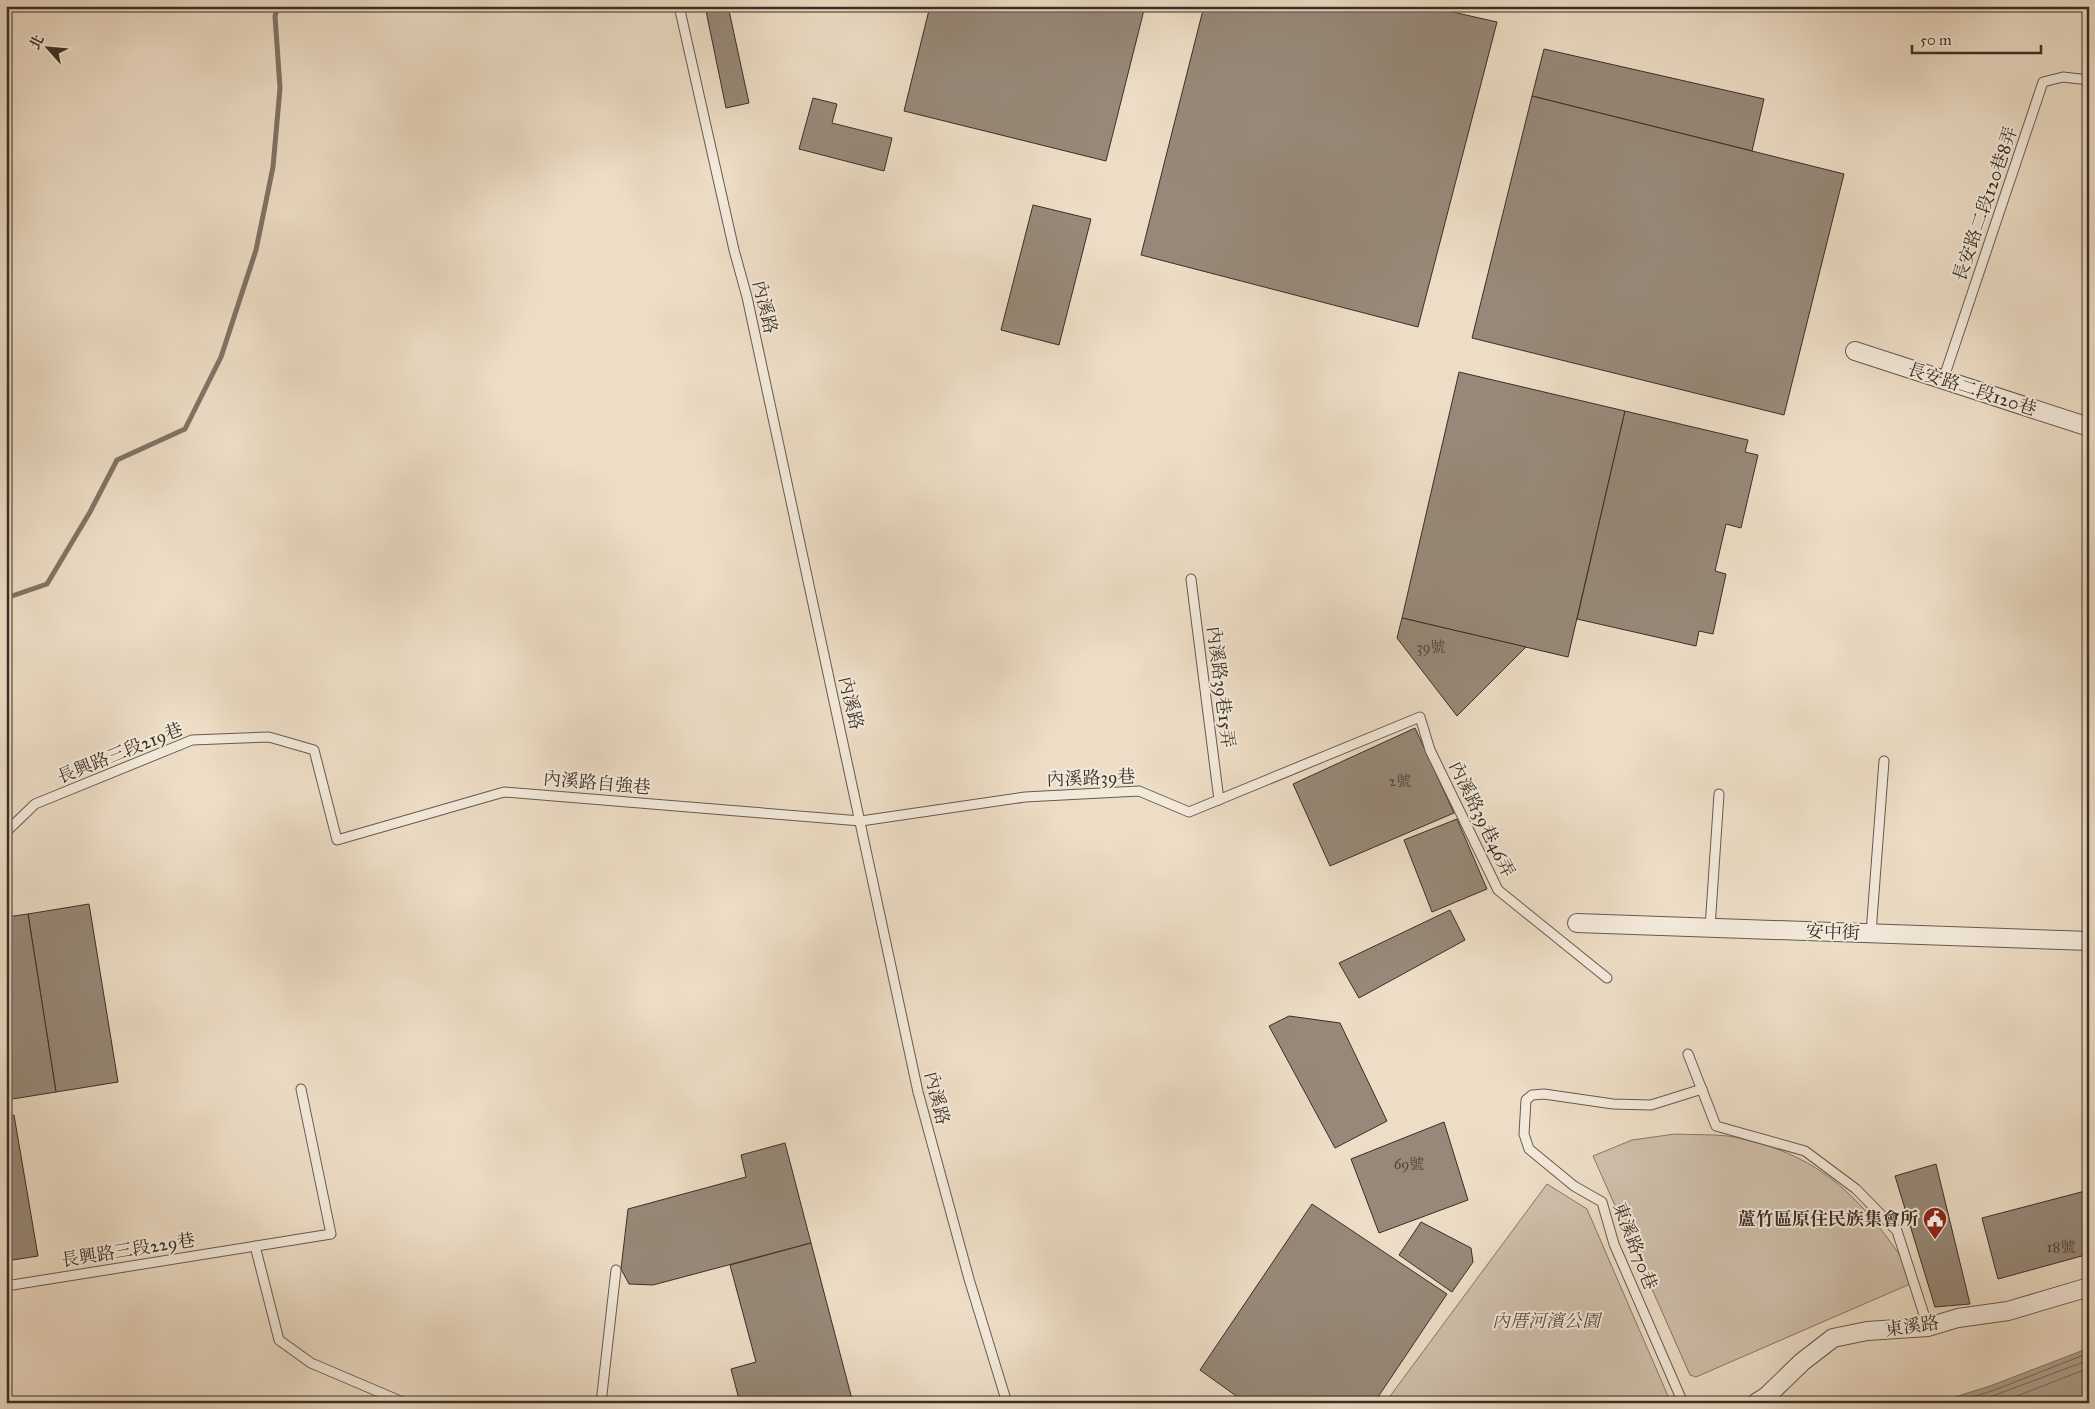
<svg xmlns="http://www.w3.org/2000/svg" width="2095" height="1409" font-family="'IM FELL Great Primer','Noto Serif TC',serif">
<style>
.green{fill:#cfbfab;stroke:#847768}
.water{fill:#b0a290;stroke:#817466}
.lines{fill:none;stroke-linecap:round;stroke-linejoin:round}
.shore{stroke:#75685b;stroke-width:1}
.stream{stroke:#817466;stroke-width:5}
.building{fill:#978979;stroke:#3a2f26}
.lane-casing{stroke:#675a4e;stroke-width:11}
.street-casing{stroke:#675a4e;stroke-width:20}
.lane{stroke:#f3e9da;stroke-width:9}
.street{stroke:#f3e9da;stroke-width:18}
.labels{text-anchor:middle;stroke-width:4;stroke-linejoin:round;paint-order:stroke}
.number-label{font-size:15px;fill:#51463b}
.street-label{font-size:18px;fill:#3a2f26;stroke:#f3e9da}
.poi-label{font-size:18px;font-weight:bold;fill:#3a2f26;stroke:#f3e9da;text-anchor:end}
.park-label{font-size:18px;font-style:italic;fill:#584c41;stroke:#f3e9da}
</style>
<rect width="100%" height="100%" fill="#edddc6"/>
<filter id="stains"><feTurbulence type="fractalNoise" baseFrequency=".004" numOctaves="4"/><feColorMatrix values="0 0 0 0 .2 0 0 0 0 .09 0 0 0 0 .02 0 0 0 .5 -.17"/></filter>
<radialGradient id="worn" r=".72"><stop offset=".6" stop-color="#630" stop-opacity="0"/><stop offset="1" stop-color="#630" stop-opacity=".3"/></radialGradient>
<!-- green -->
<g class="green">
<path d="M 1675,1134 C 1692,1135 1710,1134 1728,1136 C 1737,1137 1745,1140 1754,1142 C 1834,1162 1874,1215 1917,1281 L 1696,1377 L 1690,1375 L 1593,1156 L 1632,1140 Z"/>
<polygon points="1547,1184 1587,1209 1671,1403 1385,1403"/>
</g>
<!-- water -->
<polygon class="water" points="2089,1348 2089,1403 1935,1403 1990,1386"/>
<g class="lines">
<!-- shore -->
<g class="shore">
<polyline points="1952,1403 1992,1391 2089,1353"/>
<polyline points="1974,1403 2089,1360"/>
<polyline points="1999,1403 2089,1368"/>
</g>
<!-- stream -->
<polyline class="stream" points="6,598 47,584 90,512 117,460 185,429 221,357 256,250 273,167 280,88 275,16 278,6"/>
</g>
<!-- building -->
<g class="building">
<polygon points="705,6 728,6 749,103 726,108"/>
<polygon points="930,6 1145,6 1106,161 904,111"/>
<polygon points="1204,6 1426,6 1497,22 1418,327 1141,255"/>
<polygon points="1544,49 1764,99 1752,151 1532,96"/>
<polygon points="1532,96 1844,174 1784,415 1472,338"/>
<polygon points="813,98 837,104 832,123 892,138 884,171 799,149"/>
<polygon points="1033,205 1091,219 1059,345 1001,330"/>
<polygon points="1459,372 1625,411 1568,657 1402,618"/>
<polygon points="1625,411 1748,440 1745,452 1758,455 1741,528 1726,524 1715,571 1726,574 1713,634 1699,631 1696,646 1577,619"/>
<polygon points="1402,618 1526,647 1457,716 1397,638"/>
<polygon points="1415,728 1454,813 1330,866 1293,784"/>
<polygon points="1457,819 1487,889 1432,912 1404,840"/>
<polygon points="89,904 118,1082 56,1092 28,914"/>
<polygon points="1450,910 1465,940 1359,998 1339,963"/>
<polygon points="28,914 56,1092 6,1100 6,917"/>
<polygon points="1289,1016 1340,1023 1387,1121 1335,1148 1269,1026"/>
<polygon points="14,1115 38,1256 6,1261 6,1116"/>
<polygon points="1444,1122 1468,1200 1379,1233 1351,1159"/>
<polygon points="785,1143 811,1243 653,1285 629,1284 621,1269 628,1209 746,1177 741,1155"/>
<polygon points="1936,1164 1970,1304 1935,1307 1895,1176"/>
<polygon points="2089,1190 2089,1254 1998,1279 1982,1218"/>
<polygon points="1312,1204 1447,1294 1374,1403 1246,1403 1200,1370"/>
<polygon points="1421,1222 1471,1248 1473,1262 1452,1292 1399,1255"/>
<polygon points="811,1243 853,1403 740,1403 731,1369 756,1362 730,1265"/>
</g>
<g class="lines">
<defs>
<g id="lane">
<polyline points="679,6 734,250 747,297 918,1092 969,1279 1007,1403"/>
<polyline points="1943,380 2043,82 2063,77 2089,80"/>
<polyline points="1191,579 1219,800"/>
<polyline points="6,832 35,804 192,740 269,737 314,750 337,840 504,792 861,821 1025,797 1139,791 1189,812 1420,717 1430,750 1498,890 1607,978"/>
<polyline points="1710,928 1719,794"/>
<polyline points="1871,933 1884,761"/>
<polyline points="1688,1054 1716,1126 1805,1151 1856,1189 1897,1231 1928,1327"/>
<polyline points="255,1246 279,1340 311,1363 405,1403"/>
<polyline points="6,1286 331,1234 301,1089"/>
<polyline points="601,1403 616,1270"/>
<polyline points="1683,1403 1614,1244 1602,1202 1574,1186 1529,1149 1524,1134 1526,1100 1532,1095 1544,1094 1613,1104 1651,1105 1702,1089"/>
</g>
<g id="street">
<polyline points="1855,351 2089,427"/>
<polyline points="1577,923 2089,941"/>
<polyline points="1756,1403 1767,1396 1802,1362 1833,1338 1867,1331 1928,1327 1958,1318 2008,1311 2089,1287"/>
</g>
</defs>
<!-- lane casing -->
<use href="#lane" class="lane-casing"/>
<!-- street casing -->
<use href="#street" class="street-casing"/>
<!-- lane -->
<use href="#lane" class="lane"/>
<!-- street -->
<use href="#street" class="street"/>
</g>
<!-- icons -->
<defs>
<symbol id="civic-pin" viewBox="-11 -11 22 30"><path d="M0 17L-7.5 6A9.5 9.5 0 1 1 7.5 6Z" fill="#8f2418" stroke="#f3e9da"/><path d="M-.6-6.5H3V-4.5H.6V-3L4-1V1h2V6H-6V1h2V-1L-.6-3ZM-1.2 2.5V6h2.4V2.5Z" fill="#fff"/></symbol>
</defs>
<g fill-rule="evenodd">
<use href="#civic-pin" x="1921" y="1205" width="28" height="38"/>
</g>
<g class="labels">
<!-- number labels -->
<g class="number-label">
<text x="1431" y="652">39號</text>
<text x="1400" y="786">2號</text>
<text x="1409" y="1169">69號</text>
<text x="2061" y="1252">18號</text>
</g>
<!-- street labels -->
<g class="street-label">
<text transform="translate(1985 204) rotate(-71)" y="6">長安路二段120巷8弄</text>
<text transform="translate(765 307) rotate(77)" y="6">內溪路</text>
<text transform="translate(1972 389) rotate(18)" y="6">長安路二段120巷</text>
<text transform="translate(1221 687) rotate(83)" y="6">內溪路39巷15弄</text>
<text transform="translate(851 703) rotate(77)" y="6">內溪路</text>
<text transform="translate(120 753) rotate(-22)" y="6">長興路三段219巷</text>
<text transform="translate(1091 778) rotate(-2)" y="6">內溪路39巷</text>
<text transform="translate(597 783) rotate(5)" y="6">內溪路自強巷</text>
<text transform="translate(1482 819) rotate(64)" y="6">內溪路39巷46弄</text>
<text transform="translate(1833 932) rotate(2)" y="6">安中街</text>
<text transform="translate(937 1098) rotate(76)" y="6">內溪路</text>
<text transform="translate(1635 1246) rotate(69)" y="6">東溪路70巷</text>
<text transform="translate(128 1250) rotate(-9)" y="6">長興路三段229巷</text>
<text transform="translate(1912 1326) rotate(-8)" y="6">東溪路</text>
</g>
<!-- poi labels -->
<g class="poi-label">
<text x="1918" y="1225">蘆竹區原住民族集會所</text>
</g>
<!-- park labels -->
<g class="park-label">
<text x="1546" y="1327">內厝河濱公園</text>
</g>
</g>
<!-- margin -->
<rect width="2095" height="1409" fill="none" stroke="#edddc6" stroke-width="25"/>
<rect x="8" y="8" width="2080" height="1394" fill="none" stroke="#3a2f26" stroke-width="2.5"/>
<rect x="12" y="12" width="2070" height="1384" fill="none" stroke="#3a2f26"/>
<!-- north arrow -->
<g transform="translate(48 48) rotate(297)" stroke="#f3e9da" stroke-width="4" paint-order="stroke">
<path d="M0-4L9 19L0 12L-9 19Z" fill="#3a2f26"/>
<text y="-8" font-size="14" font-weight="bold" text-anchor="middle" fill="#3a2f26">北</text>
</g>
<!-- scale -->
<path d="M1912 45v8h129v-8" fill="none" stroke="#3a2f26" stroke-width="2.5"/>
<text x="1920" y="45" font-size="15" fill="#3a2f26" stroke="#f3e9da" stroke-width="4" paint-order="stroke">50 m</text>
<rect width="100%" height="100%" filter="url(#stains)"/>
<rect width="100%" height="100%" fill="url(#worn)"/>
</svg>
